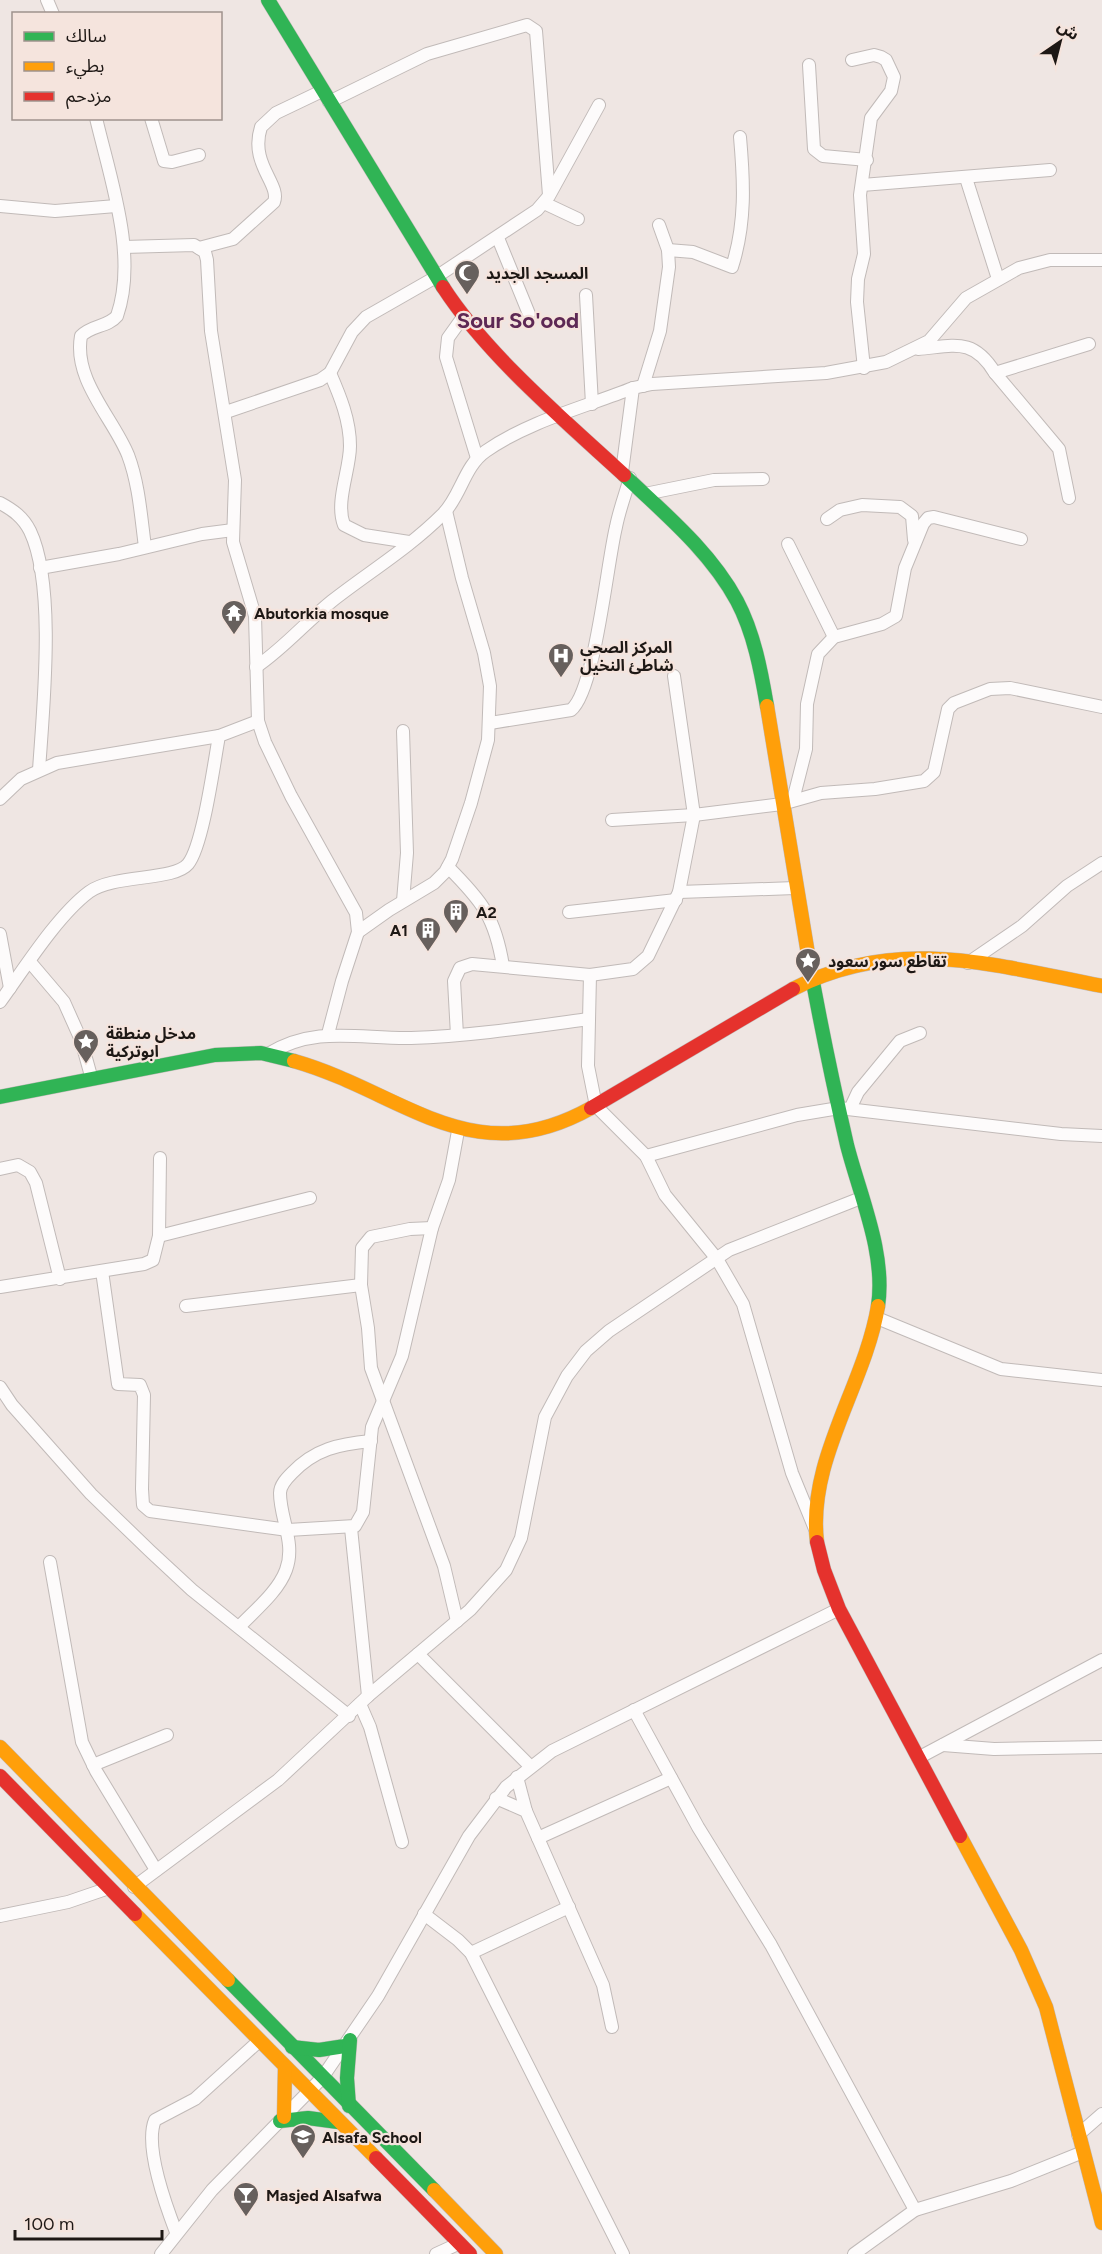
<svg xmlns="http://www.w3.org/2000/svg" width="1102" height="2254" font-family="Figtree,'Noto Sans Arabic',sans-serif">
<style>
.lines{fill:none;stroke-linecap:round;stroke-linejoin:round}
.street-casing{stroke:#c1bab8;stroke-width:14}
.fast-casing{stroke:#c1bab8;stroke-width:15}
.slow-casing{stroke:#c1bab8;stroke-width:15}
.jam-casing{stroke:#c1bab8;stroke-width:15}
.street{stroke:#fdfbfb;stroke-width:12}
.fast{stroke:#30b455;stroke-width:14}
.slow{stroke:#ff9f0a;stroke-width:14}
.jam{stroke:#e5322d;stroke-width:14}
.labels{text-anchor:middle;stroke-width:4.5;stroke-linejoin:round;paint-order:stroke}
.poi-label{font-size:16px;font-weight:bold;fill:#1e1815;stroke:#f5e4dd;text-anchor:start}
.district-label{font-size:22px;font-weight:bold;fill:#5e2854;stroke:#f5e4dd}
</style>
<rect width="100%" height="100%" fill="#efe6e3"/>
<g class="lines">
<defs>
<g id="street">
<polyline points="47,0 53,14"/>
<polyline points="852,60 874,55 881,57 886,60 894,77 891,91 871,118 860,195 864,254 858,279 857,302 864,368"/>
<polyline points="809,65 814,149 823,156 867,160"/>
<polyline points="329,102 427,54 527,25 536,31 549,195"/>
<path d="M 96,118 C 110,178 138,256 117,316 C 108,327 91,325 81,336 C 73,380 113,418 128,455 C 139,484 141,517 145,547"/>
<polyline points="151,118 164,161 172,162 199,155"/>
<polyline points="966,178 998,279"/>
<polyline points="862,185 1050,170"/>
<polyline points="544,203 578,219"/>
<polyline points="0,206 55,211 116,206"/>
<polyline points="498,238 529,314"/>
<polyline points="124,247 194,245 205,252 207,260 211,331 235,480 233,542 255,616 258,721 265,742 291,796 356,913 358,932 342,981 328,1034"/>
<path d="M 199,248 L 233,239 L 274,202 C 281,184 249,164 261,127 L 276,113 L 322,91"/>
<path d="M 668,250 L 693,252 L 732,267 C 746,223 744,182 740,137"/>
<polyline points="586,295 592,404"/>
<polyline points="463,317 448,338 446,357 477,458"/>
<path d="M 918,349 C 954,346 973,337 995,373 L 1089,344"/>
<path d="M 330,373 C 340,396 350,420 350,446 C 350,470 335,502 344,525 L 364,535 L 409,542"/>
<polyline points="995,373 1059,449 1069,498"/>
<polyline points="643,386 660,331 669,267 668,250 659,225"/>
<polyline points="226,412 320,380 330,373 352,332 366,317 436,277 537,210 549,196 599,105"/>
<polyline points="622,472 633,388"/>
<polyline points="645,494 714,480 763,479"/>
<path d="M 0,503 C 13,510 23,517 30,531 C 56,585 43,709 39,770"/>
<polyline points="827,519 840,510 862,505 900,507 912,516 914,540"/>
<polyline points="788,544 834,637"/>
<polyline points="40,568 119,554 202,534 233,530"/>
<path d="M 256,667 C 284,648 306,622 332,601 C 369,572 409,548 443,514 C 461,496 464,466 486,451 C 529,421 585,407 633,388 L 652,384 L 826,373 L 886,362 L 929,341 L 966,298 L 1019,268 L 1050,260 L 1102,260"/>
<path d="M 490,723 L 571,710 C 595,691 607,563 616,527 C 619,511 625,495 630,478"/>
<polyline points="403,731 407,853 403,901"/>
<polyline points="0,799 21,779 57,763 219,736"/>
<polyline points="793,800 806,749 807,704 818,654 834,637 882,624 896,616 905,568 923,524 928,518 934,517 1021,539"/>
<polyline points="612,820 694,815 782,804 821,793 875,789 924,781 934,772 948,709 954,703 990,689 1010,688 1102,707"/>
<path d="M 448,867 C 482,901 495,917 503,966"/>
<polyline points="679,892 795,888"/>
<polyline points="569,912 676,900"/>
<polyline points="358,932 389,910 434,883 445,872 452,859 471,803 488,740 490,686 484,653 462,578 446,511"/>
<polyline points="0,934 10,988"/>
<polyline points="30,962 64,1002 81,1040 91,1076"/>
<polyline points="968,963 1022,926 1067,886 1102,863"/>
<polyline points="590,975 588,1066 596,1106 646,1156 665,1195 717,1259 743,1304 792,1473 815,1529"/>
<path d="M 0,1002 C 24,969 57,916 89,892 C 114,874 174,881 188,864 C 203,846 214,763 219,736 L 258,721"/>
<polyline points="457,1035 454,981 460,968 472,964 590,975 633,969 648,956 679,892 694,815 674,676"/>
<path d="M 268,1054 C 316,1025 359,1039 411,1038 C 471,1036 530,1027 589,1019"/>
<polyline points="850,1109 858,1092 900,1041 920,1033"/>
<polyline points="646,1156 797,1115 839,1108 1061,1134 1102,1136"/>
<polyline points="0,1169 18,1165 30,1172 36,1183 60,1279"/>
<polyline points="432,1228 410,1229 371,1237 362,1248 361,1285 368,1328 371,1368 444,1566 457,1621"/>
<polyline points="159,1236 310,1198"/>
<polyline points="102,1271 118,1384 140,1385 144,1395 142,1489 143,1505 150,1511 288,1530 355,1526 363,1512 372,1427 402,1356 432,1228 449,1180 458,1131"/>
<polyline points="0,1287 144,1264 153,1260 159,1236 160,1158"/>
<polyline points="186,1306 361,1285"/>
<polyline points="877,1318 1001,1369 1102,1380"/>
<polyline points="0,1387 12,1405 91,1494 150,1551 192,1590 349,1716"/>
<polyline points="351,1528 368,1696"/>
<polyline points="50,1562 82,1742 96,1771 156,1870"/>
<path d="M 239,1627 C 254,1611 278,1592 286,1570 C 296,1543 280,1519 280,1493 C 280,1485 287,1478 292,1473 C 315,1449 339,1444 371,1441"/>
<polyline points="418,1654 530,1766"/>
<polyline points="360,1704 370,1727 402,1842"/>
<polyline points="634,1710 698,1827 771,1945 915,2210"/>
<polyline points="943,1745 994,1749 1102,1747"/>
<polyline points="918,1758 1102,1660"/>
<polyline points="93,1765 167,1735"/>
<polyline points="517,1777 526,1811"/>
<polyline points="496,1798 526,1811 603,1985 612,2027"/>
<polyline points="538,1838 671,1778"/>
<polyline points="134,1887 278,1780 368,1696 470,1610 506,1570 521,1538 545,1417 567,1376 586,1351 609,1331 729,1250 861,1198"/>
<polyline points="424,1914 458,1940 471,1953 623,2254"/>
<polyline points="0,1916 68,1902 109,1888"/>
<polyline points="471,1953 569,1907"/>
<polyline points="1078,2135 1102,2114"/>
<path d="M 176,2232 C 166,2206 144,2146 155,2120 L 195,2099 L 259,2041"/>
<polyline points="161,2254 212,2190 322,2078 378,1996 469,1836 506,1787 552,1751 839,1609"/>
<polyline points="436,2254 460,2243"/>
<polyline points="854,2254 915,2210 1011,2181 1083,2152"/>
</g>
<g id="fast">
<polyline points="268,0 443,287"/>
<path d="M 624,475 C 664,513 710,551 737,601 C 754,633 761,671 767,706"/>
<path d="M 809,960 C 820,1022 833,1084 847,1145 C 860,1196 886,1253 878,1306"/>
<polyline points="0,1097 215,1055 261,1053 294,1061"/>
<polyline points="228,1980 434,2190"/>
<polyline points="292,2047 319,2050 345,2046"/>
<polyline points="349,2106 347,2078 350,2040"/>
<polyline points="280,2121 308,2118 338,2122"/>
</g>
<g id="slow">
<polyline points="767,706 809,960"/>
<path d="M 793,989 C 897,935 994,965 1102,986"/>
<path d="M 294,1061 C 403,1092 472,1175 591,1108"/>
<path d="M 817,1542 C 807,1460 865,1385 878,1306"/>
<polyline points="0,1747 228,1980"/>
<polyline points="960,1836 1021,1950 1046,2007 1102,2223"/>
<polyline points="135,1914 376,2158"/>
<polyline points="284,2117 285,2068"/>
<polyline points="434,2190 496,2254"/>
</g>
<g id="jam">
<path d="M 443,287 C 487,355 564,420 624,475"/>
<polyline points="591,1108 793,989"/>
<polyline points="817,1542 824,1570 839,1609 960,1836"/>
<polyline points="0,1776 135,1914"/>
<polyline points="376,2158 470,2254"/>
</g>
</defs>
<!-- street casing -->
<use href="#street" class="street-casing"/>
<!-- fast casing -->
<use href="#fast" class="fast-casing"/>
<!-- slow casing -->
<use href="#slow" class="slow-casing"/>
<!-- jam casing -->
<use href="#jam" class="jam-casing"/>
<!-- street -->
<use href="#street" class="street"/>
<!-- fast -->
<use href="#fast" class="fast"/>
<!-- slow -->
<use href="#slow" class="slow"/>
<!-- jam -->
<use href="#jam" class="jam"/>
</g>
<!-- icons -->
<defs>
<symbol id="mosque-pin" viewBox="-11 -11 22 30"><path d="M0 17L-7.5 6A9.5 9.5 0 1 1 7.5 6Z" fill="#67605d" stroke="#f5e4dd"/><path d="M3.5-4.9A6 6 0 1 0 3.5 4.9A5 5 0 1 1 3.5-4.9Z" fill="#fff"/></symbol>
<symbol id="temple-pin" viewBox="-11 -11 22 30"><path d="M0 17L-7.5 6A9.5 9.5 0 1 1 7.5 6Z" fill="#67605d" stroke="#f5e4dd"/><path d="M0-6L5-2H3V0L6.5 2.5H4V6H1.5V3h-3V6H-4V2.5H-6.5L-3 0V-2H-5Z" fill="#fff"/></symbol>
<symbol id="hospital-pin" viewBox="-11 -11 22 30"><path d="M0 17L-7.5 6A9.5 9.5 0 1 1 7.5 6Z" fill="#67605d" stroke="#f5e4dd"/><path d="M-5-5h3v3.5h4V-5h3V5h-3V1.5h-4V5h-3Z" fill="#fff"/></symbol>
<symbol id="building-pin" viewBox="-11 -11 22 30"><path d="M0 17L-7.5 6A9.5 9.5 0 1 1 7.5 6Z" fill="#67605d" stroke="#f5e4dd"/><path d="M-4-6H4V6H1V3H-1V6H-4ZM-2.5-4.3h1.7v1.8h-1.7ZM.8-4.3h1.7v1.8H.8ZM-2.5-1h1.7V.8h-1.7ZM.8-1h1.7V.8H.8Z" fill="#fff"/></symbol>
<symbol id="sight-pin" viewBox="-11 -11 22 30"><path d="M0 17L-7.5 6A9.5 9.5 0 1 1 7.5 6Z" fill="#67605d" stroke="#f5e4dd"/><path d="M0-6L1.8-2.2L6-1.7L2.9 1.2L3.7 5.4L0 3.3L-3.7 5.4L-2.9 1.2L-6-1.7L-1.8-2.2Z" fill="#fff"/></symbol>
<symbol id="school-pin" viewBox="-11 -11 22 30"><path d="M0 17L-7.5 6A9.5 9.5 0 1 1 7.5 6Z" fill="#67605d" stroke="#f5e4dd"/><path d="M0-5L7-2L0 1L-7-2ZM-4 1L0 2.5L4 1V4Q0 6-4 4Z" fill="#fff"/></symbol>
<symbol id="bar-pin" viewBox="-11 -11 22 30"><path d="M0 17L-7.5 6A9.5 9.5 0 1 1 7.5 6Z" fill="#67605d" stroke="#f5e4dd"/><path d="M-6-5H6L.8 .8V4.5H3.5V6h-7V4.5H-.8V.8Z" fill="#fff"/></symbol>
</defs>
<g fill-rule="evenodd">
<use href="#mosque-pin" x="452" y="258" width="30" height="40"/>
<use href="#temple-pin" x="219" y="598" width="30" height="40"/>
<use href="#hospital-pin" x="546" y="641" width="30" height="40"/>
<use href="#building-pin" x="441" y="897" width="30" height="40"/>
<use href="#building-pin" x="413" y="915" width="30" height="40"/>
<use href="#sight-pin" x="793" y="946" width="30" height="40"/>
<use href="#sight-pin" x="71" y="1027" width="30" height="40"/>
<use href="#school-pin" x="288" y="2122" width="30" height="40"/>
<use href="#bar-pin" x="231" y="2180" width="30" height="40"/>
</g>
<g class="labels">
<!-- poi labels -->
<g class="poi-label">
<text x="486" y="279">المسجد الجديد</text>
<text x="254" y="619">Abutorkia mosque</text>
<text x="580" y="653">المركز الصحي<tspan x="580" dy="18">شاطئ النخيل</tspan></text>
<text x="476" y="918">A2</text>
<text x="408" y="936" text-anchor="end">A1</text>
<text x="828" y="967">تقاطع سور سعود</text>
<text x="106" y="1039">مدخل منطقة<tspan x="106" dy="18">ابوتركية</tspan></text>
<text x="322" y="2143">Alsafa School</text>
<text x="266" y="2201">Masjed Alsafwa</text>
</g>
<!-- district labels -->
<g class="district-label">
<text x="518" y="328">Sour So'ood</text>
</g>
</g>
<!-- legend -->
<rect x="12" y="12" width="210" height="108" fill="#f5e4dd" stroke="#9f928d" stroke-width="1.5"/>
<rect x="24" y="32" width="30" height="9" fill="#30b455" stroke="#9f928d" stroke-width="1.5"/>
<text x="66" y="42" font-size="18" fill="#1e1815">سالك</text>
<rect x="24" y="62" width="30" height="9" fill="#ff9f0a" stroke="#9f928d" stroke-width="1.5"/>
<text x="66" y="72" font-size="18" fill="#1e1815">بطيء</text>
<rect x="24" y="92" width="30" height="9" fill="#e5322d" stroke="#9f928d" stroke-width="1.5"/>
<text x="66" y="102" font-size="18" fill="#1e1815">مزدحم</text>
<!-- north arrow -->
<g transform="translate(1060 42) rotate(35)" stroke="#f5e4dd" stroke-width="4.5" paint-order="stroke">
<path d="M0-4.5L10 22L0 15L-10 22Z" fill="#1e1815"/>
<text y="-9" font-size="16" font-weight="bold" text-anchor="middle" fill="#1e1815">ش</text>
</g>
<!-- scale -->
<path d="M15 2230v9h147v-9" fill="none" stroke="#1e1815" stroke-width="3"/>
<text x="24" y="2230" font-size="18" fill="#1e1815" stroke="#f5e4dd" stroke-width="4.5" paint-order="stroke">100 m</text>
</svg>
